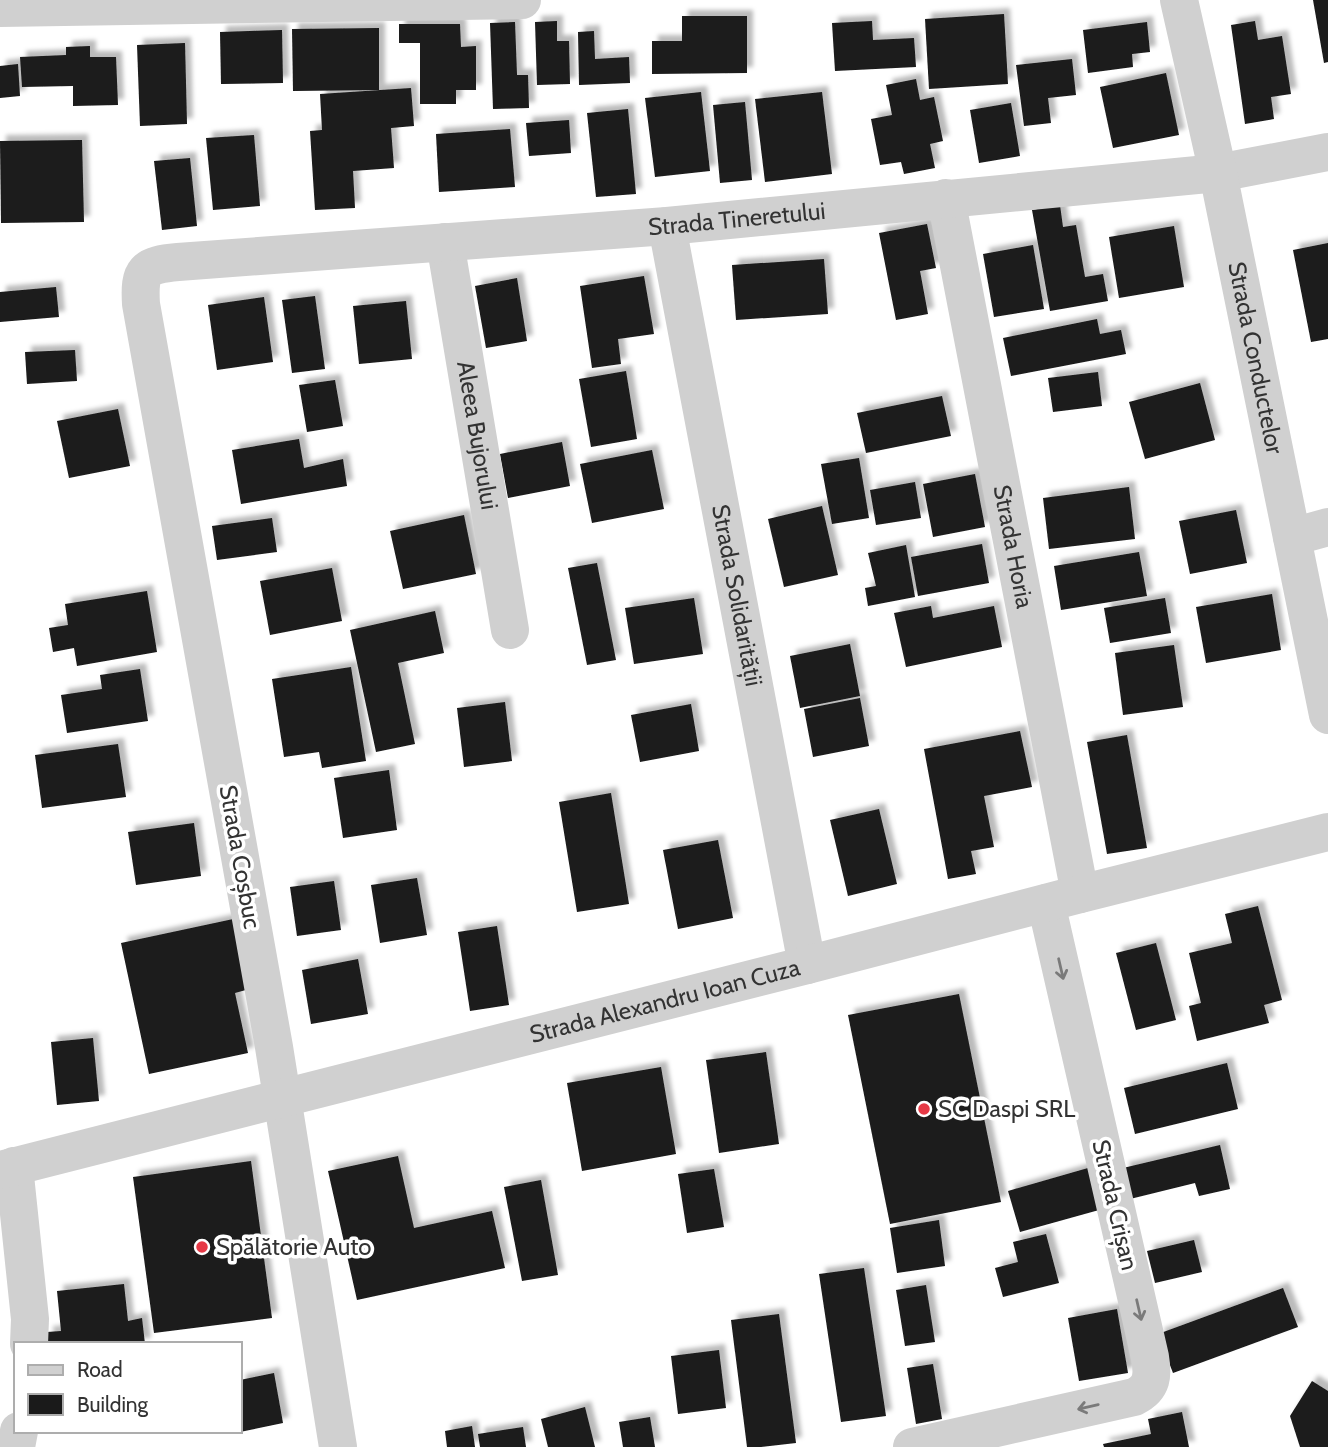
<svg xmlns="http://www.w3.org/2000/svg" width="1328" height="1447" font-family="Cabin,sans-serif">
<style>
.building{fill:#1a1a1a;filter:url(#shadow)}
.lines{fill:none;stroke-linecap:round;stroke-linejoin:round}
.minor{stroke:#d0d0d0;stroke-width:38}
.tertiary{stroke:#d0d0d0;stroke-width:38}
.oneway{stroke:#7a7a7a}
.poi-dot{fill:#e63946;stroke:#fff;stroke-width:2.5}
.labels{text-anchor:middle;stroke-width:7;stroke-linejoin:round;paint-order:stroke}
.street-label{font-size:24px;fill:#333;stroke:#fff}
.poi-label{font-size:24px;fill:#333;stroke:#fff;text-anchor:start}
</style>
<defs>
<filter id="shadow"><feDropShadow dx="6" dy="-6" stdDeviation="2" flood-color="#0004"/></filter>
</defs>
<rect width="100%" height="100%" fill="#fff"/>
<!-- building -->
<g class="building">
<polygon points="1313,0 1328,0 1328,62 1324,63"/>
<polygon points="1004,14 1008,84 929,89 925,19"/>
<polygon points="682,16 747,16 747,73 652,74 652,41 682,41"/>
<polygon points="557,21 557,41 569,41 570,84 537,85 535,22"/>
<polygon points="872,21 873,40 914,38 916,67 835,71 832,23"/>
<polygon points="1255,21 1258,40 1282,36 1291,94 1271,97 1274,119 1245,124 1231,25"/>
<polygon points="515,22 517,75 528,75 529,108 493,109 490,23"/>
<polygon points="1147,22 1150,52 1132,54 1133,67 1088,73 1083,30"/>
<polygon points="399,24 460,24 461,47 476,46 476,90 456,90 456,104 420,104 420,43 399,43"/>
<polygon points="379,28 379,90 293,91 292,29"/>
<polygon points="282,30 283,83 221,84 220,32"/>
<polygon points="594,31 595,59 629,57 630,83 579,85 578,32"/>
<polygon points="185,43 187,124 140,126 137,45"/>
<polygon points="90,46 90,57 116,57 118,105 73,106 73,86 22,87 20,57 66,55 66,47"/>
<polygon points="1072,59 1076,95 1048,98 1051,123 1024,126 1016,65"/>
<polygon points="18,64 20,96 0,98 0,66"/>
<polygon points="1166,73 1179,135 1113,148 1100,87"/>
<polygon points="916,79 920,100 934,97 943,141 930,144 935,168 904,174 901,162 880,165 871,119 892,115 886,85"/>
<polygon points="411,88 414,126 391,128 394,168 353,171 355,208 315,210 310,131 322,130 320,94"/>
<polygon points="701,92 710,171 655,177 645,98"/>
<polygon points="822,92 832,174 765,182 755,99"/>
<polygon points="745,102 752,180 720,183 713,105"/>
<polygon points="1011,103 1020,156 979,163 970,110"/>
<polygon points="628,109 636,194 596,197 587,113"/>
<polygon points="569,120 571,153 529,156 526,123"/>
<polygon points="510,129 515,187 439,192 436,134"/>
<polygon points="254,135 260,206 213,210 206,138"/>
<polygon points="82,140 84,222 1,223 0,141"/>
<polygon points="190,158 197,226 162,230 154,161"/>
<polygon points="1060,205 1063,227 1076,225 1085,277 1103,274 1108,301 1050,311 1032,210"/>
<polygon points="927,224 936,268 920,271 928,314 896,320 879,233"/>
<polygon points="1174,226 1184,287 1119,298 1109,237"/>
<polygon points="1328,243 1328,339 1311,342 1293,250"/>
<polygon points="1033,245 1044,309 994,317 983,254"/>
<polygon points="824,259 828,314 736,320 732,265"/>
<polygon points="644,276 654,334 618,339 621,364 592,368 580,286"/>
<polygon points="517,278 527,341 486,348 475,286"/>
<polygon points="56,287 59,317 0,322 0,292"/>
<polygon points="315,296 325,369 292,373 282,300"/>
<polygon points="264,297 273,362 217,370 208,305"/>
<polygon points="406,301 412,359 359,364 353,306"/>
<polygon points="1097,319 1100,334 1121,330 1126,354 1011,376 1003,338"/>
<polygon points="75,350 77,381 27,384 25,352"/>
<polygon points="626,371 637,439 591,447 579,379"/>
<polygon points="1098,372 1102,406 1053,412 1048,378"/>
<polygon points="335,380 343,426 307,432 299,385"/>
<polygon points="1200,383 1215,440 1145,459 1129,402"/>
<polygon points="942,396 951,436 866,453 857,413"/>
<polygon points="118,409 130,466 69,478 57,421"/>
<polygon points="299,439 304,468 343,459 347,486 241,504 232,450"/>
<polygon points="562,442 570,486 508,498 500,454"/>
<polygon points="652,450 664,509 592,523 580,464"/>
<polygon points="859,458 869,518 832,524 821,464"/>
<polygon points="975,474 985,527 933,537 923,484"/>
<polygon points="915,482 921,518 876,525 870,490"/>
<polygon points="1129,487 1135,539 1049,549 1043,498"/>
<polygon points="822,506 838,575 784,587 768,519"/>
<polygon points="1236,510 1247,563 1190,574 1179,521"/>
<polygon points="464,515 476,574 403,589 390,531"/>
<polygon points="272,518 277,552 217,560 212,526"/>
<polygon points="982,544 989,583 918,596 911,557"/>
<polygon points="906,545 915,597 868,606 865,588 876,586 868,553"/>
<polygon points="1139,552 1147,596 1061,610 1054,566"/>
<polygon points="597,563 616,660 587,665 568,568"/>
<polygon points="332,568 342,621 270,635 260,581"/>
<polygon points="147,591 157,652 77,666 74,648 53,652 49,628 68,625 65,604"/>
<polygon points="1272,594 1281,650 1206,663 1196,607"/>
<polygon points="694,598 703,654 634,664 625,608"/>
<polygon points="1165,598 1171,633 1110,643 1104,608"/>
<polygon points="931,606 933,618 994,606 1002,647 906,667 894,613"/>
<polygon points="435,611 444,653 398,663 415,744 376,752 350,630"/>
<polygon points="850,644 860,696 800,708 790,656"/>
<polygon points="1174,645 1183,707 1123,715 1115,653"/>
<polygon points="351,667 366,761 322,768 319,752 284,757 272,679"/>
<polygon points="140,669 148,721 67,733 61,695 102,689 100,675"/>
<polygon points="860,698 869,746 813,757 804,709"/>
<polygon points="505,702 512,761 464,767 457,708"/>
<polygon points="691,704 699,751 640,762 631,715"/>
<polygon points="1020,731 1032,787 984,796 994,847 971,851 976,874 948,879 924,749"/>
<polygon points="1127,735 1147,848 1107,854 1087,742"/>
<polygon points="118,744 126,797 42,808 35,755"/>
<polygon points="389,770 397,830 343,838 334,778"/>
<polygon points="611,793 629,904 577,912 559,802"/>
<polygon points="879,809 897,884 848,896 830,820"/>
<polygon points="194,823 201,876 136,885 128,832"/>
<polygon points="718,840 733,918 678,929 663,850"/>
<polygon points="417,878 427,935 380,943 371,885"/>
<polygon points="334,881 341,930 297,936 290,887"/>
<polygon points="1258,906 1282,1000 1264,1005 1269,1023 1197,1041 1189,1006 1201,1003 1189,953 1232,943 1225,914"/>
<polygon points="238,918 253,988 235,993 248,1053 149,1074 121,943"/>
<polygon points="497,926 509,1005 470,1011 458,932"/>
<polygon points="1156,943 1176,1020 1136,1030 1116,953"/>
<polygon points="358,959 368,1014 311,1024 302,970"/>
<polygon points="959,994 1001,1202 890,1224 848,1015"/>
<polygon points="93,1038 99,1101 57,1105 51,1042"/>
<polygon points="766,1052 779,1144 719,1153 706,1060"/>
<polygon points="1227,1063 1238,1109 1135,1134 1124,1088"/>
<polygon points="661,1067 676,1154 582,1171 567,1083"/>
<polygon points="1220,1145 1230,1189 1199,1196 1195,1183 1130,1199 1123,1168"/>
<polygon points="398,1156 414,1228 492,1211 505,1268 357,1300 328,1171"/>
<polygon points="251,1161 272,1318 154,1333 133,1177"/>
<polygon points="1088,1168 1099,1210 1020,1232 1008,1191"/>
<polygon points="714,1169 724,1227 687,1233 678,1174"/>
<polygon points="541,1180 558,1275 522,1281 504,1187"/>
<polygon points="939,1220 945,1266 897,1273 890,1228"/>
<polygon points="1046,1234 1059,1283 1003,1297 995,1268 1018,1262 1013,1242"/>
<polygon points="1194,1240 1202,1272 1155,1283 1147,1251"/>
<polygon points="864,1268 886,1416 841,1422 819,1274"/>
<polygon points="124,1284 128,1321 142,1318 145,1344 48,1344 47,1332 61,1331 57,1291"/>
<polygon points="926,1285 935,1342 905,1346 896,1290"/>
<polygon points="1283,1288 1298,1327 1173,1373 1158,1334"/>
<polygon points="1117,1309 1128,1373 1079,1381 1068,1318"/>
<polygon points="779,1314 796,1443 761,1447 747,1447 731,1320"/>
<polygon points="719,1350 726,1408 678,1414 671,1356"/>
<polygon points="933,1364 942,1419 916,1424 907,1368"/>
<polygon points="274,1373 283,1423 240,1432 240,1380"/>
<polygon points="1312,1381 1328,1391 1328,1447 1300,1447 1290,1416"/>
<polygon points="585,1407 595,1447 548,1447 541,1419"/>
<polygon points="1182,1412 1189,1447 1104,1447 1103,1444 1151,1434 1148,1419"/>
<polygon points="650,1417 655,1447 623,1447 619,1422"/>
<polygon points="472,1426 475,1447 447,1447 445,1431"/>
<polygon points="523,1427 526,1447 480,1447 478,1434"/>
</g>
<g class="lines">
<!-- minor -->
<g class="minor">
<polyline points="0,8 522,0"/>
<path id="s1" d="M 946,198 L 1080,894"/>
<path id="s2" d="M 667,226 L 807,965"/>
<path id="s3" d="M 445,242 L 510,630"/>
<polyline points="1292,537 1328,527"/>
<polyline points="14,1166 30,1319 29,1344"/>
<polyline points="16,1447 19,1431"/>
<path id="s4" d="M 338,1447 L 274,1047 L 141,304 C 139,270 144,265 178,262 L 667,226 L 1218,173 L 1328,152"/>
<path d="M 912,1447 L 1134,1397 C 1153,1388 1153,1375 1150,1357 L 1046,903"/>
</g>
<!-- tertiary -->
<g class="tertiary">
<path id="s5" d="M 1179,0 L 1218,173 L 1328,715"/>
<path id="s6" d="M 0,1170 L 807,965 L 1080,894 L 1328,832"/>
</g>
</g>
<!-- one-way arrows -->
<defs><path id="oneway-shaft" d="M-6 0H5M1.5-3L5.5 0L1.5 3" fill="none" stroke-width="1.6" stroke-linecap="round" stroke-linejoin="round" transform="scale(1.75)"/></defs>
<g class="oneway">
<use href="#oneway-shaft" transform="translate(1061 969) rotate(77)"/>
<use href="#oneway-shaft" transform="translate(1139 1310) rotate(77)"/>
<use href="#oneway-shaft" transform="translate(1088 1407) rotate(167)"/>
</g>
<!-- markers -->
<g class="poi-dot">
<circle cx="924" cy="1109" r="7"/>
<circle cx="202" cy="1247" r="7"/>
</g>
<g class="labels">
<!-- street labels -->
<g class="street-label">
<text dy="8" stroke="none"><textPath href="#s4" startOffset="1788">Strada Tineretului</textPath></text>
<text dy="8" stroke="none"><textPath href="#s5" startOffset="366">Strada Conductelor</textPath></text>
<text dy="8" stroke="none"><textPath href="#s3" startOffset="196">Aleea Bujorului</textPath></text>
<text dy="8" stroke="none"><textPath href="#s1" startOffset="355">Strada Horia</textPath></text>
<text dy="8" stroke="none"><textPath href="#s2" startOffset="376">Strada Solidarității</textPath></text>
<text transform="translate(240 857) rotate(80)" y="8">Strada Coșbuc</text>
<text dy="8" stroke="none"><textPath href="#s6" startOffset="686">Strada Alexandru Ioan Cuza</textPath></text>
<text transform="translate(1115 1205) rotate(77)" y="8">Strada Crișan</text>
</g>
<!-- poi labels -->
<g class="poi-label">
<text x="938" y="1117">SC Daspi SRL</text>
<text x="216" y="1255">Spălătorie Auto</text>
</g>
</g>
<!-- legend -->
<rect x="14" y="1342" width="228" height="91" fill="#ffffff" stroke="#adadad" stroke-width="2"/>
<rect x="28" y="1365" width="35" height="10" fill="#d0d0d0" stroke="#adadad" stroke-width="2"/>
<text x="77" y="1377" font-size="21" fill="#333333">Road</text>
<rect x="28" y="1394" width="35" height="21" fill="#1a1a1a" stroke="#adadad" stroke-width="2"/>
<text x="77" y="1412" font-size="21" fill="#333333">Building</text>
</svg>
